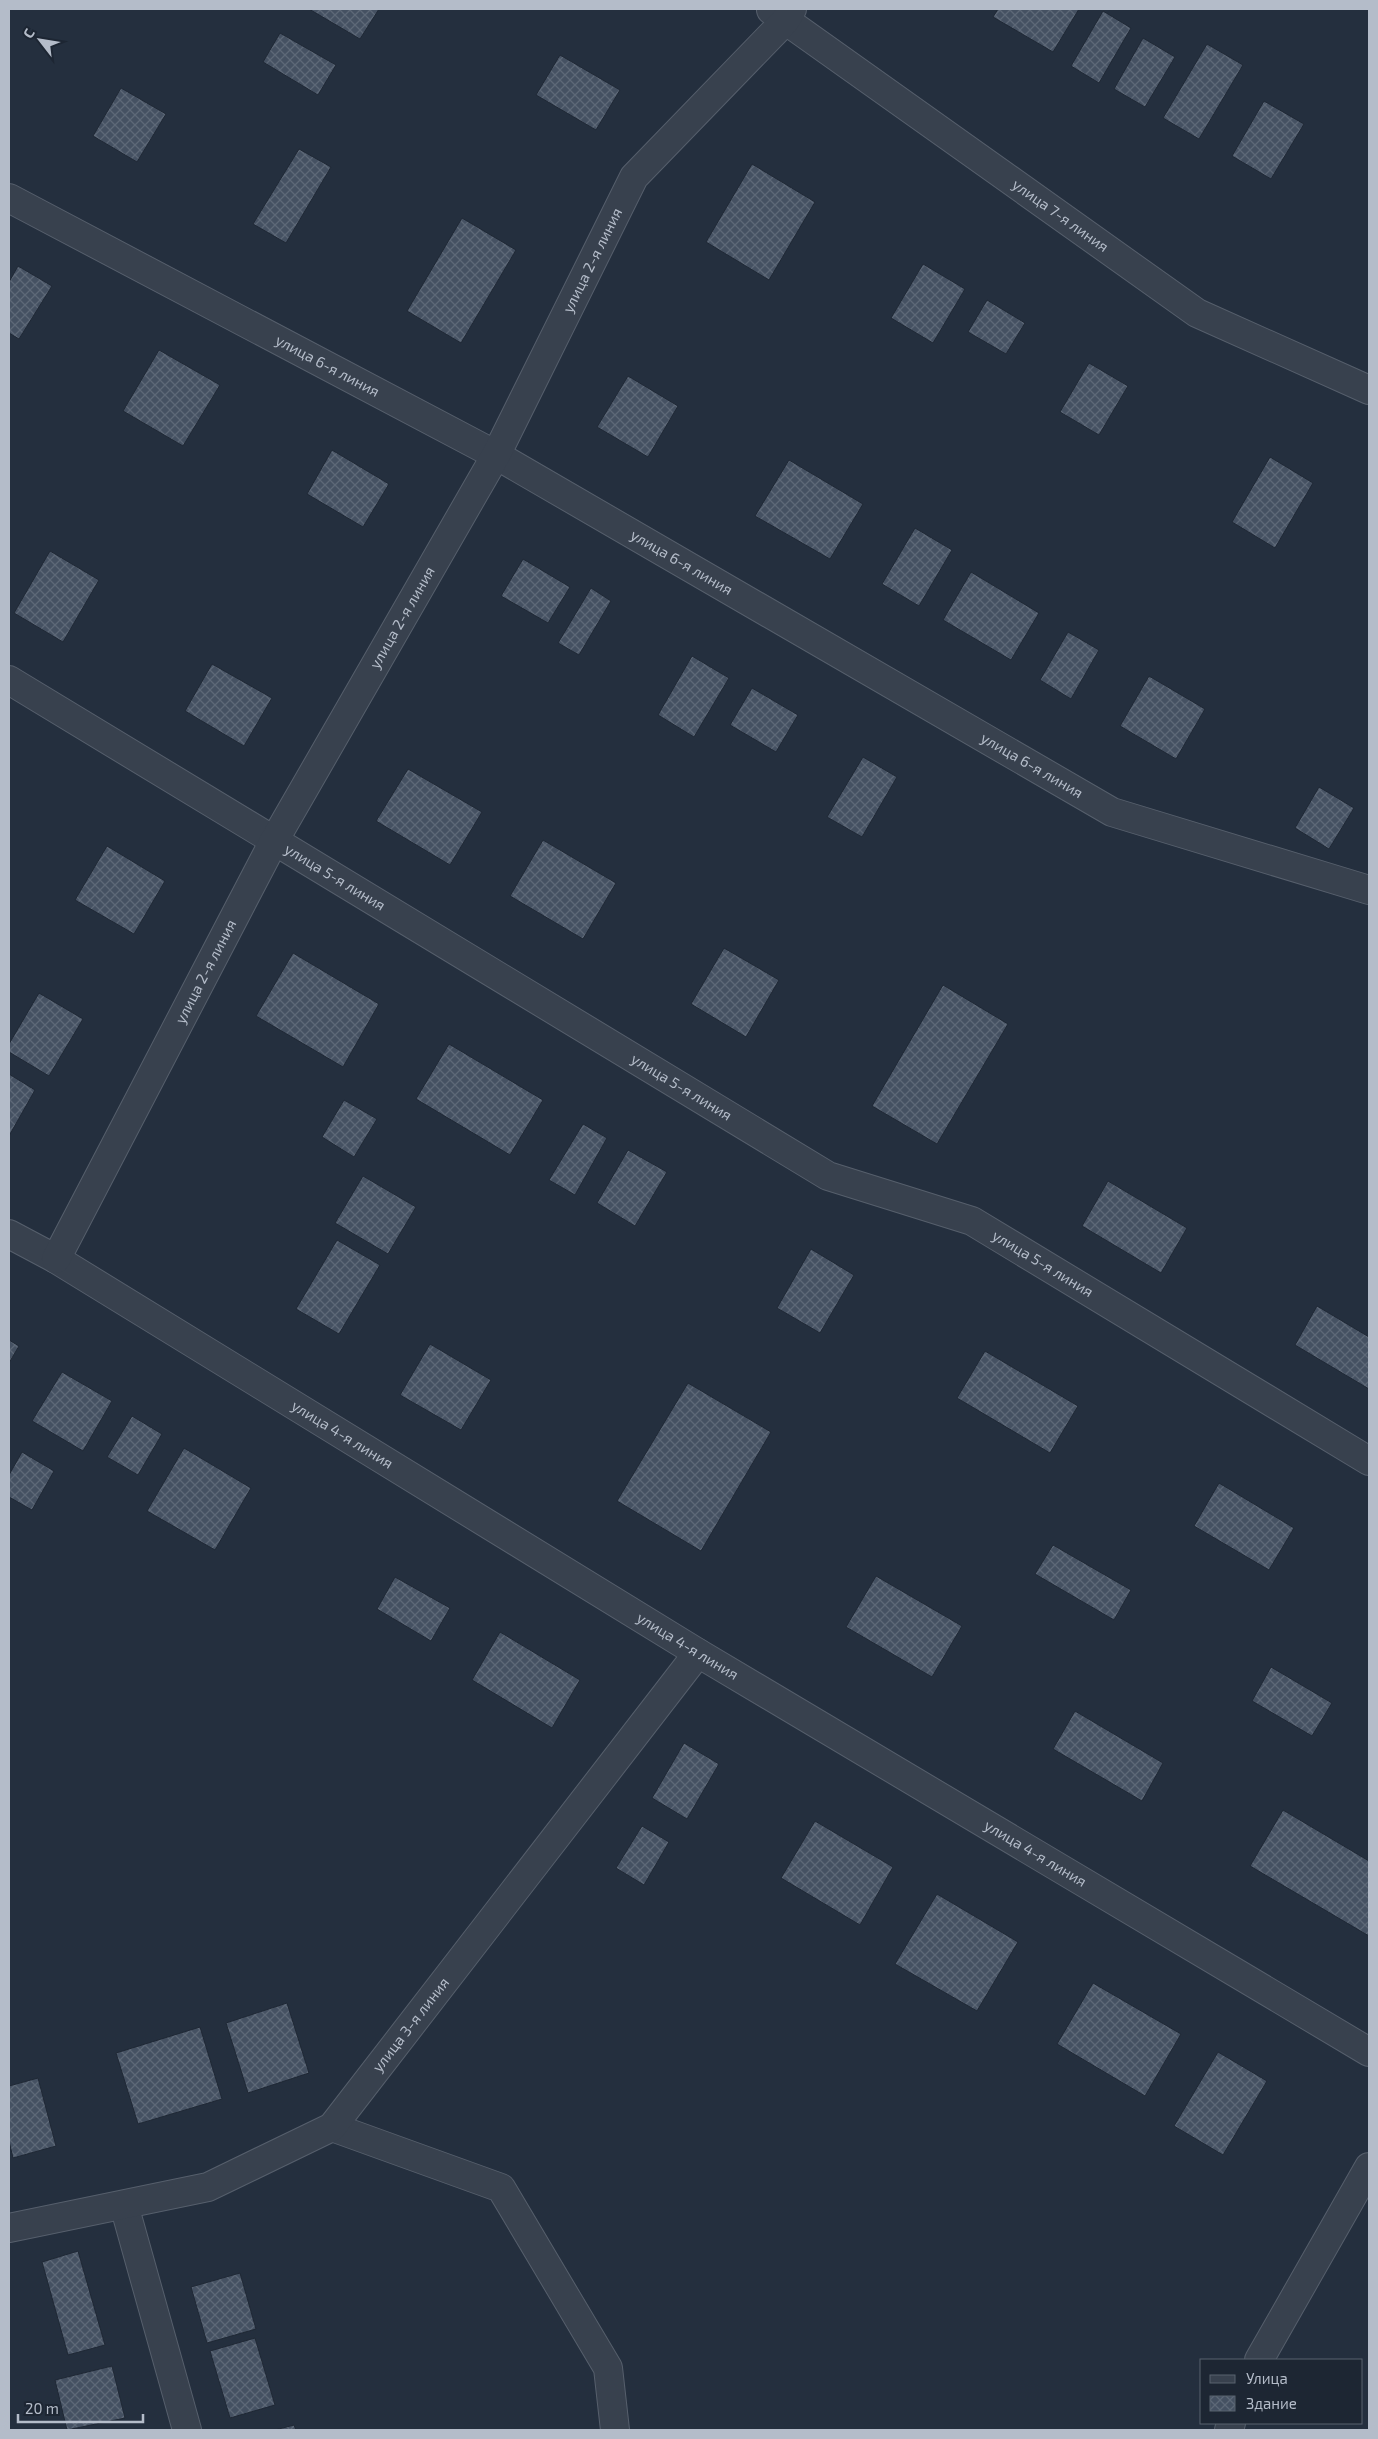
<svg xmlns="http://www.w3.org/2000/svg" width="1378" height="2439" font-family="'Exo 2',sans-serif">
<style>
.building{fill:url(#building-cross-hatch);stroke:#1f2835}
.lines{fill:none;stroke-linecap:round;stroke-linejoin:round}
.minor-casing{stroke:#565f6c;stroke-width:30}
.minor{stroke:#38414e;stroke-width:28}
.labels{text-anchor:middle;stroke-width:4.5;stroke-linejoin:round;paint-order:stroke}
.street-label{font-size:15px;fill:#b4bcc9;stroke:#1d2633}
</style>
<defs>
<pattern id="building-cross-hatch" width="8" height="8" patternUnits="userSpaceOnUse" patternTransform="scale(1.25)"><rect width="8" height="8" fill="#455162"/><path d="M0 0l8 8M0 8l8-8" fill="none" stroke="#5d6877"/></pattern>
</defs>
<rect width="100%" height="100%" fill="#242f3e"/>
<!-- building -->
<g class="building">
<polygon points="309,9 379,9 360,39"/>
<polygon points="998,9 1079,9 1053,52 993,17"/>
<polygon points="1103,11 1131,28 1099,83 1071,66"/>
<polygon points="280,33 336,65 318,95 263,62"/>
<polygon points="1143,38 1175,57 1145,107 1114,89"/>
<polygon points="1207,44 1243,65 1199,139 1163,118"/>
<polygon points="560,55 620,90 596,130 536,95"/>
<polygon points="121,88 166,114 137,162 93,136"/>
<polygon points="1264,101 1304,124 1271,179 1232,156"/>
<polygon points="299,149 331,167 286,243 253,224"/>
<polygon points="752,164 815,202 769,280 706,242"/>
<polygon points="462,218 516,250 461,343 407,311"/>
<polygon points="923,264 965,289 933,343 891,318"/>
<polygon points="18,266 52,286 19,339 9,333 9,282"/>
<polygon points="987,300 1025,323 1006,354 968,332"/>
<polygon points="159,350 220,385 183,446 123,411"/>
<polygon points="1089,363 1128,386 1099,435 1060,412"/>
<polygon points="628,376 678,406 648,457 597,427"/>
<polygon points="332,450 389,484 363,527 307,494"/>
<polygon points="1270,457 1313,483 1275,548 1232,522"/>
<polygon points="789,460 863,504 830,559 755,516"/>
<polygon points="915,528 952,550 919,606 882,584"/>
<polygon points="50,551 99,580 63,642 14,613"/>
<polygon points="523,559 570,587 548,623 501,596"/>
<polygon points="971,572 1039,613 1011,660 943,620"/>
<polygon points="591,588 611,601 579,655 558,643"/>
<polygon points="1068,632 1099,650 1071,699 1040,680"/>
<polygon points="692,656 729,678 694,737 658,715"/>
<polygon points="212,664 272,698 244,746 185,711"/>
<polygon points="1149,676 1205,709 1176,759 1120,726"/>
<polygon points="752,688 798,715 776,752 730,725"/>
<polygon points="863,757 897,777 862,837 827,817"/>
<polygon points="408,769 482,812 450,865 376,821"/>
<polygon points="1319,787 1354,808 1329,849 1295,828"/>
<polygon points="543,840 616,883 583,939 510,896"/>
<polygon points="107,846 165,881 134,934 75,900"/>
<polygon points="724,948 779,980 746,1037 691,1004"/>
<polygon points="293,953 379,1004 343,1067 256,1016"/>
<polygon points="943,985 1008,1024 937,1144 872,1106"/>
<polygon points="39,993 83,1019 49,1076 9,1052 9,1044"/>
<polygon points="449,1044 543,1100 510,1155 416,1099"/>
<polygon points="9,1074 35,1090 9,1136"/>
<polygon points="344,1100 377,1119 354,1157 322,1137"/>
<polygon points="583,1124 607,1138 575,1195 549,1180"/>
<polygon points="628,1150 667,1172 635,1226 597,1203"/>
<polygon points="363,1176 416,1207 388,1254 335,1223"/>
<polygon points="1108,1181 1187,1228 1161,1273 1082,1226"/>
<polygon points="337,1240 380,1265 339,1334 296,1309"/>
<polygon points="811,1249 854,1275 820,1333 777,1308"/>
<polygon points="1317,1306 1369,1337 1369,1389 1295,1345"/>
<polygon points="9,1340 19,1346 9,1363"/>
<polygon points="430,1344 491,1380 461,1430 400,1395"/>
<polygon points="985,1351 1078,1406 1050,1453 957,1398"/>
<polygon points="62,1372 112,1401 83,1451 32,1421"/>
<polygon points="688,1383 771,1432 701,1551 617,1501"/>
<polygon points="132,1416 162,1434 138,1475 107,1457"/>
<polygon points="184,1448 251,1488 215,1550 147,1511"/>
<polygon points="22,1452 54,1471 32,1510 9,1497 9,1475"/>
<polygon points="1219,1483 1294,1528 1269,1570 1194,1526"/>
<polygon points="1053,1545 1131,1590 1114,1620 1035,1574"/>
<polygon points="876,1576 962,1626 932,1677 846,1627"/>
<polygon points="395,1577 450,1608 431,1641 377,1609"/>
<polygon points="500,1632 580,1680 552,1728 472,1680"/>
<polygon points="1271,1667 1332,1703 1312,1736 1252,1701"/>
<polygon points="1075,1711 1163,1763 1142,1801 1053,1749"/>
<polygon points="684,1743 719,1764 687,1819 652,1798"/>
<polygon points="1283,1810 1369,1861 1369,1936 1250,1866"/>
<polygon points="815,1821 893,1867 860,1925 781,1878"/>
<polygon points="642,1826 669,1842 644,1885 616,1868"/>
<polygon points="937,1894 1018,1942 977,2011 895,1964"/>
<polygon points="1093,1983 1181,2034 1145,2096 1057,2044"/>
<polygon points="287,2003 309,2073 248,2093 226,2023"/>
<polygon points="200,2027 222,2099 138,2124 116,2053"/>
<polygon points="1218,2052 1267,2081 1223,2155 1174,2126"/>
<polygon points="38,2078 56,2146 13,2158 9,2141 9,2086"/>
<polygon points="78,2251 105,2345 68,2355 42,2262"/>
<polygon points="240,2273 256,2329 207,2343 191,2287"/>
<polygon points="255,2338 275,2405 230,2418 210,2351"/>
<polygon points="112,2366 125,2418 67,2430 55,2380"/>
<polygon points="294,2425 296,2430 275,2430"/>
</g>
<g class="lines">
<defs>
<g id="minor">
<path id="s1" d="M 771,10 L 1197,313 L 1369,390"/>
<path id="s2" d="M 9,198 L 496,455 L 1112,812 L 1369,890"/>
<path id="s3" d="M 9,680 L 828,1176 L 972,1221 L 1369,1461"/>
<path id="s4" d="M 9,1234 L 56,1259 L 698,1653 L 1369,2052"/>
<path id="s5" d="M 56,1259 L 274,841 L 496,455 L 634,177 L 785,21 L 792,9"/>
<polyline points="332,2127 501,2188 608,2368 615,2430"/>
<polyline points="124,2205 187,2430"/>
<path id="s6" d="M 9,2228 L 208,2187 L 332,2127 L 698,1653"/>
<polyline points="1259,2360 1369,2167"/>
<polyline points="1229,2430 1231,2423"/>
</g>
</defs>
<!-- minor casing -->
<use href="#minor" class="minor-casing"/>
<!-- minor -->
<use href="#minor" class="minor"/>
</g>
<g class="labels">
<!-- street labels -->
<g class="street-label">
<text dy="5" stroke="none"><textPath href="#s1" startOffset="355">улица 7-я линия</textPath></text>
<text dy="5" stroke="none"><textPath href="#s5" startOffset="1134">улица 2-я линия</textPath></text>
<text dy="5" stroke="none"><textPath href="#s2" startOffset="360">улица 6-я линия</textPath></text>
<text dy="5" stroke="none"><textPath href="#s2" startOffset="765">улица 6-я линия</textPath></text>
<text dy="5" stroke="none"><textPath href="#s5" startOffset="729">улица 2-я линия</textPath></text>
<text dy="5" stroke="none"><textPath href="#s2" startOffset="1170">улица 6-я линия</textPath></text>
<text dy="5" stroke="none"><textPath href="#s3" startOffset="381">улица 5-я линия</textPath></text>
<text dy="5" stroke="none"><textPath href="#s5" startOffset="324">улица 2-я линия</textPath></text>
<text dy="5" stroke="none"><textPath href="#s3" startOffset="786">улица 5-я линия</textPath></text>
<text dy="5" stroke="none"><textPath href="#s3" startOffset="1191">улица 5-я линия</textPath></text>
<text dy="5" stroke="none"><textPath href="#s4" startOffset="389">улица 4-я линия</textPath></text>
<text dy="5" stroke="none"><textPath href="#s4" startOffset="794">улица 4-я линия</textPath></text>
<text dy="5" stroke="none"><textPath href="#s4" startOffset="1199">улица 4-я линия</textPath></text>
<text dy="5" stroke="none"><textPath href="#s6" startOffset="470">улица 3-я линия</textPath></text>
</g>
</g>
<!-- border -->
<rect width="1378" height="2439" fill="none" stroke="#b4bcc9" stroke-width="20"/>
<!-- legend -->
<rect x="1200" y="2359" width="162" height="65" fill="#1d2633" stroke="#59626f"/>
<rect x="1210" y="2375" width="25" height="8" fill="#38414e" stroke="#59626f"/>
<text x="1246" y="2384" font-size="15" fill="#b4bcc9">Улица</text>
<rect x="1210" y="2396" width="25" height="15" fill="url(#building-cross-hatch)" stroke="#59626f"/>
<text x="1246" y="2409" font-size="15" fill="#b4bcc9">Здание</text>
<!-- north arrow -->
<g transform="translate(40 40) rotate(301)" stroke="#1d2633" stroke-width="4" paint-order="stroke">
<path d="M0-4L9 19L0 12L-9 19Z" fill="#b4bcc9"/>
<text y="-8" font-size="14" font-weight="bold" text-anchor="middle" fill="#b4bcc9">С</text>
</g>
<!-- scale -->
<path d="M18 2414v8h125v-8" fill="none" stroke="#b4bcc9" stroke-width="2.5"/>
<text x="25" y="2414" font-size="15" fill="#b4bcc9" stroke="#1d2633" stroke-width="4" paint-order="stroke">20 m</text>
</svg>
